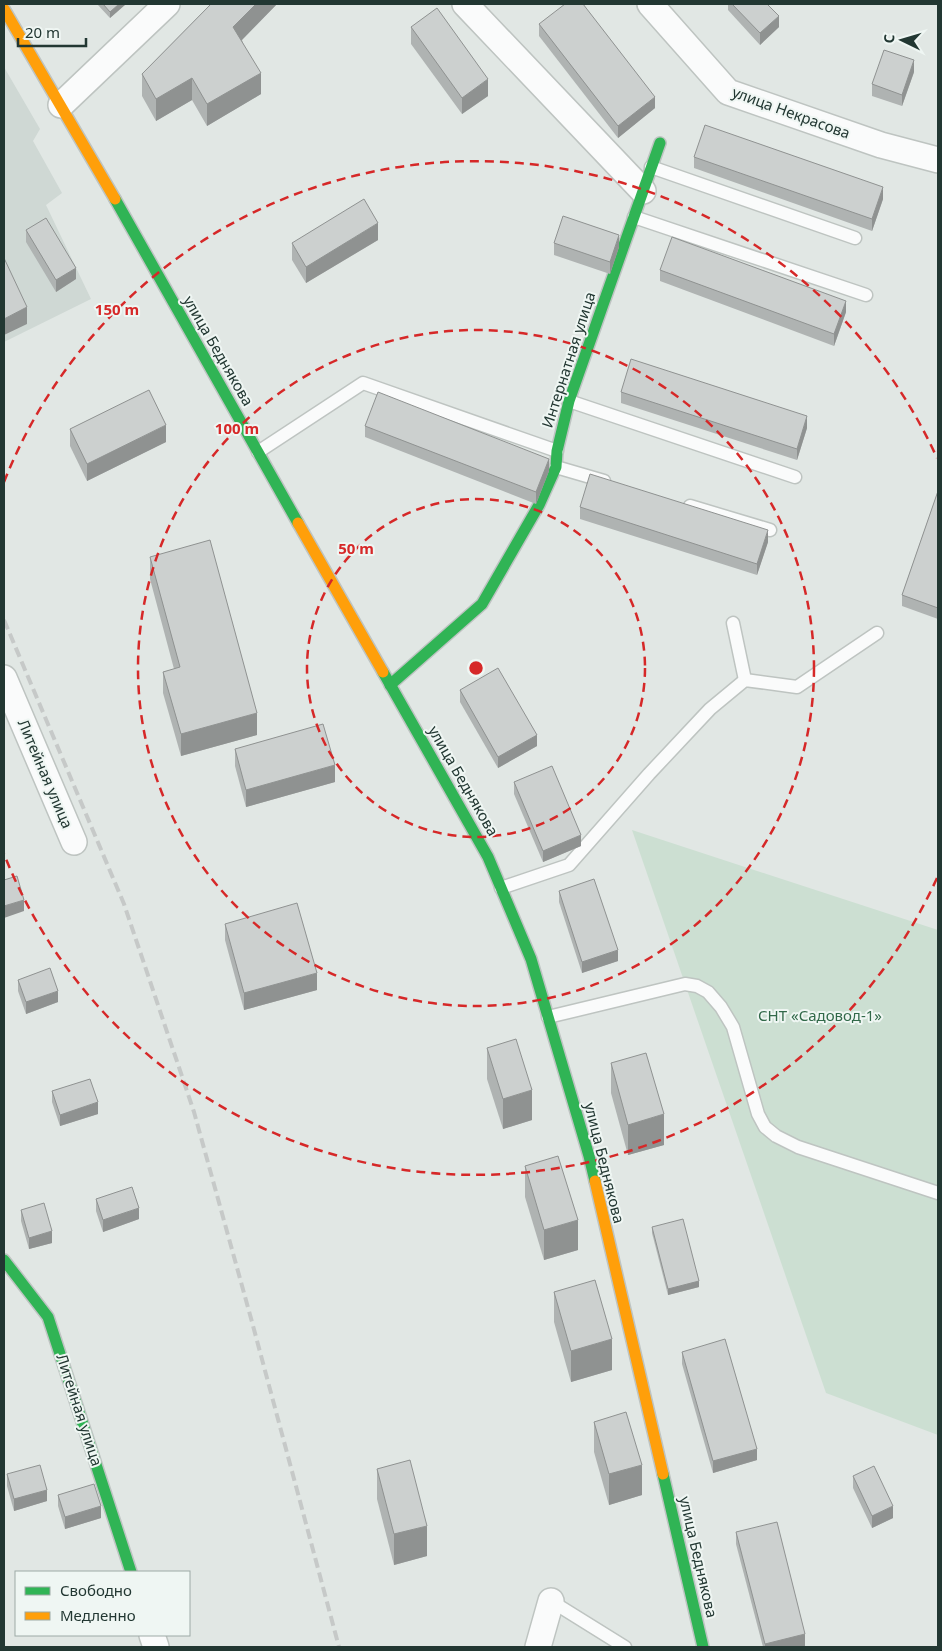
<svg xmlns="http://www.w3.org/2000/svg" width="942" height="1651" font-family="'Noto Sans',sans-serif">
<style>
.built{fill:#cfd8d4}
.green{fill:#ccdfd2}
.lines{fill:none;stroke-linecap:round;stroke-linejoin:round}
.lane-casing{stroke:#bec4c1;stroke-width:15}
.street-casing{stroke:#bec4c1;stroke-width:28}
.fast-casing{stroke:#bec4c2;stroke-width:14}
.slow-casing{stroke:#bec4c2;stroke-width:14}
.lane{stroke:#fafbfb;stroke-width:12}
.street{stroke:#fafbfb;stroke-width:25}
.fast{stroke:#30b455;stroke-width:11}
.slow{stroke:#ff9f0a;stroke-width:11}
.rail{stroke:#c6c9c8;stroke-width:4;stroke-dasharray:10 5;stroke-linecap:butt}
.wall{fill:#afb3b2}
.shaded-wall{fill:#8f9291}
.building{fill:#ccd0cf;stroke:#8f9291}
.ring{fill:none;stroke:#d62828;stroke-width:2.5;stroke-dasharray:9 6}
.labels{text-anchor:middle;stroke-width:4;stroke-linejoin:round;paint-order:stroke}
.street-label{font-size:15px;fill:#223732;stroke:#eff6f3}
.park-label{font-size:15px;fill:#316949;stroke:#eff6f3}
.centre{fill:#d62828;stroke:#eff6f3;stroke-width:2.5}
.ring-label{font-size:15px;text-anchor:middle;font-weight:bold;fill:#d62828;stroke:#eff6f3;stroke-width:4;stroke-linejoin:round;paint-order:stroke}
</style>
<rect width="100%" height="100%" fill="#e1e7e4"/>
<!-- built -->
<polygon class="built" points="4,67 40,129 33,141 62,193 46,205 91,299 4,342"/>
<!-- green -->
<polygon class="green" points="632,830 938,930 938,1435 826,1393"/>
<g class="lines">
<defs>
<g id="lane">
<polyline points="651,167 855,238"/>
<polyline points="634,217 866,295"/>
<polyline points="569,401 795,477"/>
<polyline points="258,452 363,383 557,451"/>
<polyline points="556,467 604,481"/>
<polyline points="690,506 770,530"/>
<polyline points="733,623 745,680"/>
<polyline points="501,888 569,865 649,774 710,709 745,680 797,687 877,633"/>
<polyline points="548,1017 685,984 697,986 708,992 721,1007 733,1027 758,1114 765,1127 776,1136 798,1147 938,1193"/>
<polyline points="551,1601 625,1647"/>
</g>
<g id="street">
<polyline points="465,4 643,191"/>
<polyline points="650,4 728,92 881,145 938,160"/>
<polyline points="61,105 167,4"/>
<polyline points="4,678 74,842"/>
<polyline points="152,1635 156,1647"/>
<polyline points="538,1647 551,1601"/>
</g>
<g id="fast">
<polyline points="115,199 298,523"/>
<polyline points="383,672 488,857 531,959 589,1156 595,1181"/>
<polyline points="390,685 482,604 539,505 556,467 557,451 569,401 660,143"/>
<polyline points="4,1260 48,1317 131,1572"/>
<polyline points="663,1474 703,1647"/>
</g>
<g id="slow">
<polyline points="4,9 115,199"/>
<polyline points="298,523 383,672"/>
<polyline points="595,1181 663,1474"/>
</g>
</defs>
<!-- lane casing -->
<use href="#lane" class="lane-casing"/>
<!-- street casing -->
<use href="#street" class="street-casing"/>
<!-- fast casing -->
<use href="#fast" class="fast-casing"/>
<!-- slow casing -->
<use href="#slow" class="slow-casing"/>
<!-- lane -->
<use href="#lane" class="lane"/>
<!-- street -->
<use href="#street" class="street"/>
<!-- fast -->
<use href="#fast" class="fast"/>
<!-- slow -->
<use href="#slow" class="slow"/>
<!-- rail -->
<polyline class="rail" points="4,620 124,904 194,1112 252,1322 339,1647"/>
</g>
<!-- wall -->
<g class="wall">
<polygon points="97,4 126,4 110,18"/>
<polygon points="211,4 277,4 242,40 261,94 207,126 192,100 156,121 142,96 142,74"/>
<polygon points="728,4 767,4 779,27 760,45 728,10"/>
<polygon points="539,24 655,108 618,138 539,36"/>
<polygon points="411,27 488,96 462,114 411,44"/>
<polygon points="914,72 902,106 872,96 872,84"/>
<polygon points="694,157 883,199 872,231 694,168"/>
<polygon points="26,230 76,279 56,292 26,242"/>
<polygon points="378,240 306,283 292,260 292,243"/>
<polygon points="554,243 619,247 610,274 554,255"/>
<polygon points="660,270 846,312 834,346 660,281"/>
<polygon points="621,392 807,428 797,460 621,403"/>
<polygon points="365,426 549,471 536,504 365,437"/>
<polygon points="70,429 166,442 87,481 70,446"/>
<polygon points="938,491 938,619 902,606 902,595"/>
<polygon points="580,507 768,542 757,575 580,519"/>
<polygon points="150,557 257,735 181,756 163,693 163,672 174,669 150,579"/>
<polygon points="460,690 537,746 498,768 460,702"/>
<polygon points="235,749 335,782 246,807 235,766"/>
<polygon points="514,782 581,846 543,862 514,794"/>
<polygon points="559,891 618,961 582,973 559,902"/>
<polygon points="225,924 317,990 244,1010 225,940"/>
<polygon points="18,980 58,1002 26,1014 18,991"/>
<polygon points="487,1048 532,1120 503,1129 487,1079"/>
<polygon points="611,1063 664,1145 628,1155 611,1093"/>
<polygon points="52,1091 98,1114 60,1126 52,1102"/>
<polygon points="525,1166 578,1250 544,1260 525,1197"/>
<polygon points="96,1199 139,1219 103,1232 96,1211"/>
<polygon points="21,1210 52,1243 29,1249 21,1221"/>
<polygon points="652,1227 699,1287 668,1295 652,1233"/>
<polygon points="554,1292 612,1370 571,1382 554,1322"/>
<polygon points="682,1352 757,1460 713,1473 682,1364"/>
<polygon points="594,1422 642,1495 609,1505 594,1452"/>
<polygon points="377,1469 427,1556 394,1565 377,1499"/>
<polygon points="7,1474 47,1501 14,1511 7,1486"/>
<polygon points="853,1476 893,1518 872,1528 853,1488"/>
<polygon points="58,1495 101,1518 65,1529 58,1506"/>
<polygon points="736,1532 805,1646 799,1647 763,1647 736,1544"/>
</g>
<!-- shaded-wall -->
<g class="shaded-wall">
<polygon points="119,4 126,4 110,18 110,12"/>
<polygon points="256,4 277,4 233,49 233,27"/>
<polygon points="779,16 779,27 760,45 760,33"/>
<polygon points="914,60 914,72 902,106 902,95"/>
<polygon points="261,73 261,94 207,126 207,104"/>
<polygon points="192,78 192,100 156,121 156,99"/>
<polygon points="488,79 488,96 462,114 462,98"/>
<polygon points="655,97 655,108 618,138 618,126"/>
<polygon points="883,187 883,199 872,231 872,219"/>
<polygon points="378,223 378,240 306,283 306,267"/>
<polygon points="619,235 619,247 610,274 610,262"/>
<polygon points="76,268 76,279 56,292 56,280"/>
<polygon points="846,301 846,312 834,346 834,334"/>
<polygon points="27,307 27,324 4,335 4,319"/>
<polygon points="807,416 807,428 797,460 797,449"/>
<polygon points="166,425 166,442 87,481 87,464"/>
<polygon points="549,459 549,471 536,504 536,492"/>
<polygon points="768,530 768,542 757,575 757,564"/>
<polygon points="257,713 257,735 181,756 181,734"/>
<polygon points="537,735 537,746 498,768 498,757"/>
<polygon points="335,765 335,782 246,807 246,790"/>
<polygon points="581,835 581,846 543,862 543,851"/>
<polygon points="24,900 24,911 4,918 4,906"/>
<polygon points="618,950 618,961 582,973 582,962"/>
<polygon points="317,973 317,990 244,1010 244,993"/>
<polygon points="58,991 58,1002 26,1014 26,1002"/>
<polygon points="532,1090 532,1120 503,1129 503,1099"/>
<polygon points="98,1102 98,1114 60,1126 60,1115"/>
<polygon points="664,1114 664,1145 628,1155 628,1125"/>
<polygon points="139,1208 139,1219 103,1232 103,1220"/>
<polygon points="578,1220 578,1250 544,1260 544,1230"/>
<polygon points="52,1231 52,1243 29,1249 29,1238"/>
<polygon points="699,1281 699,1287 668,1295 668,1289"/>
<polygon points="612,1339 612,1370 571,1382 571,1351"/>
<polygon points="757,1449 757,1460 713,1473 713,1461"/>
<polygon points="642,1465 642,1495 609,1505 609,1474"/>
<polygon points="47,1490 47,1501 14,1511 14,1499"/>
<polygon points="101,1506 101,1518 65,1529 65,1517"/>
<polygon points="893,1506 893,1518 872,1528 872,1516"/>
<polygon points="427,1526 427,1556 394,1565 394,1534"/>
<polygon points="805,1634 805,1646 799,1647 765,1647 765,1644"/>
</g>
<!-- building -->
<g class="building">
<polygon points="103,4 119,4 110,12"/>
<polygon points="211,4 256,4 233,27 261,73 207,104 192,78 156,99 142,74"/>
<polygon points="565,4 583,4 655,97 618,126 539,24"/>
<polygon points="732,4 767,4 779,16 760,33"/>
<polygon points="437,8 488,79 462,98 411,27"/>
<polygon points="884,50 914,60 902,95 872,84"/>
<polygon points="705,125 883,187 872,219 694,157"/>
<polygon points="364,199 378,223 306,267 292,243"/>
<polygon points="563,216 619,235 610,262 554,243"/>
<polygon points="46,218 76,268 56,280 26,230"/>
<polygon points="672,237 846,301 834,334 660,270"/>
<polygon points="4,258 27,307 4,319"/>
<polygon points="631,359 807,416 797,449 621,392"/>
<polygon points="149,390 166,425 87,464 70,429"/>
<polygon points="378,392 549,459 536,492 365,426"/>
<polygon points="590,474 768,530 757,564 580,507"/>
<polygon points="938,491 938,608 902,595"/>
<polygon points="210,540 257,713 181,734 163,672 180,667 150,557"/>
<polygon points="498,668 537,735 498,757 460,690"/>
<polygon points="323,724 335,765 246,790 235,749"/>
<polygon points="552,766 581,835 543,851 514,782"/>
<polygon points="17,876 24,900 4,906 4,880"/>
<polygon points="594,879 618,950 582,962 559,891"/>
<polygon points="297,903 317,973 244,993 225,924"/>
<polygon points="50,968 58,991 26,1002 18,980"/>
<polygon points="516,1039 532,1090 503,1099 487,1048"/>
<polygon points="646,1053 664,1114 628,1125 611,1063"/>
<polygon points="90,1079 98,1102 60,1115 52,1091"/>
<polygon points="558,1156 578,1220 544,1230 525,1166"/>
<polygon points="132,1187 139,1208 103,1220 96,1199"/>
<polygon points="44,1203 52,1231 29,1238 21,1210"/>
<polygon points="683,1219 699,1281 668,1289 652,1227"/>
<polygon points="595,1280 612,1339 571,1351 554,1292"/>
<polygon points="725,1339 757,1449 713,1461 682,1352"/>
<polygon points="626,1412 642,1465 609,1474 594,1422"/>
<polygon points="410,1460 427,1526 394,1534 377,1469"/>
<polygon points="40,1465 47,1490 14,1499 7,1474"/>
<polygon points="874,1466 893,1506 872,1516 853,1476"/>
<polygon points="94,1484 101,1506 65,1517 58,1495"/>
<polygon points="777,1522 805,1634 765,1644 736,1532"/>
</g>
<!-- distance rings -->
<g class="ring">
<circle cx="476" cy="668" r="169"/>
<circle cx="476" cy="668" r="338"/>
<path d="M937 878A507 507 0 0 1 4 854M4 482A507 507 0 0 1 937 458"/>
</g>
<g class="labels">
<!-- street labels -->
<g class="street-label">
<text transform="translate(791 113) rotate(20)" y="5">улица Некрасова</text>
<text transform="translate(218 351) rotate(60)" y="5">улица Беднякова</text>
<text transform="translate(569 360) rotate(-72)" y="5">Интернатная улица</text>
<text transform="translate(45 774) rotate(67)" y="5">Литейная улица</text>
<text transform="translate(463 781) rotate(60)" y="5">улица Беднякова</text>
<text transform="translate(604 1163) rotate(76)" y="5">улица Беднякова</text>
<text transform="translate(79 1410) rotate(72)" y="5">Литейная улица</text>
<text transform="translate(698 1557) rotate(77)" y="5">улица Беднякова</text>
</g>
<!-- park labels -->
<g class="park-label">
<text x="820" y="1021">СНТ «Садовод-1»</text>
</g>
</g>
<circle cx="476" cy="668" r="8" class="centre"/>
<g class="ring-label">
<text x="117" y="315">150 m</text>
<text x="237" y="434">100 m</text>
<text x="356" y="554">50 m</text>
</g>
<!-- border -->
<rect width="942" height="1651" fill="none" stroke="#223732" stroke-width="10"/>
<!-- legend -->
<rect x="15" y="1571" width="175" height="65" fill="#eff6f3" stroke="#9daaa6"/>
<rect x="25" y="1587" width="25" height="8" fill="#30b455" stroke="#9daaa6"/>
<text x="60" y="1596" font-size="15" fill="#223732">Свободно</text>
<rect x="25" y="1612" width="25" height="8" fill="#ff9f0a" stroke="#9daaa6"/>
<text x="60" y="1621" font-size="15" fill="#223732">Медленно</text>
<!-- north arrow -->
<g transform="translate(902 40) rotate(275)" stroke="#eff6f3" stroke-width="4" paint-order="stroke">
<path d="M0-4L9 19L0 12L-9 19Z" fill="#223732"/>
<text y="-8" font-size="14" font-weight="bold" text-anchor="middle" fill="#223732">С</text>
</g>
<!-- scale -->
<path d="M18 38v8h68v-8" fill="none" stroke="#223732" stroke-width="2.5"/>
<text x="25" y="38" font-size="15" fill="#223732" stroke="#eff6f3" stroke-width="4" paint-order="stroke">20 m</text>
</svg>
